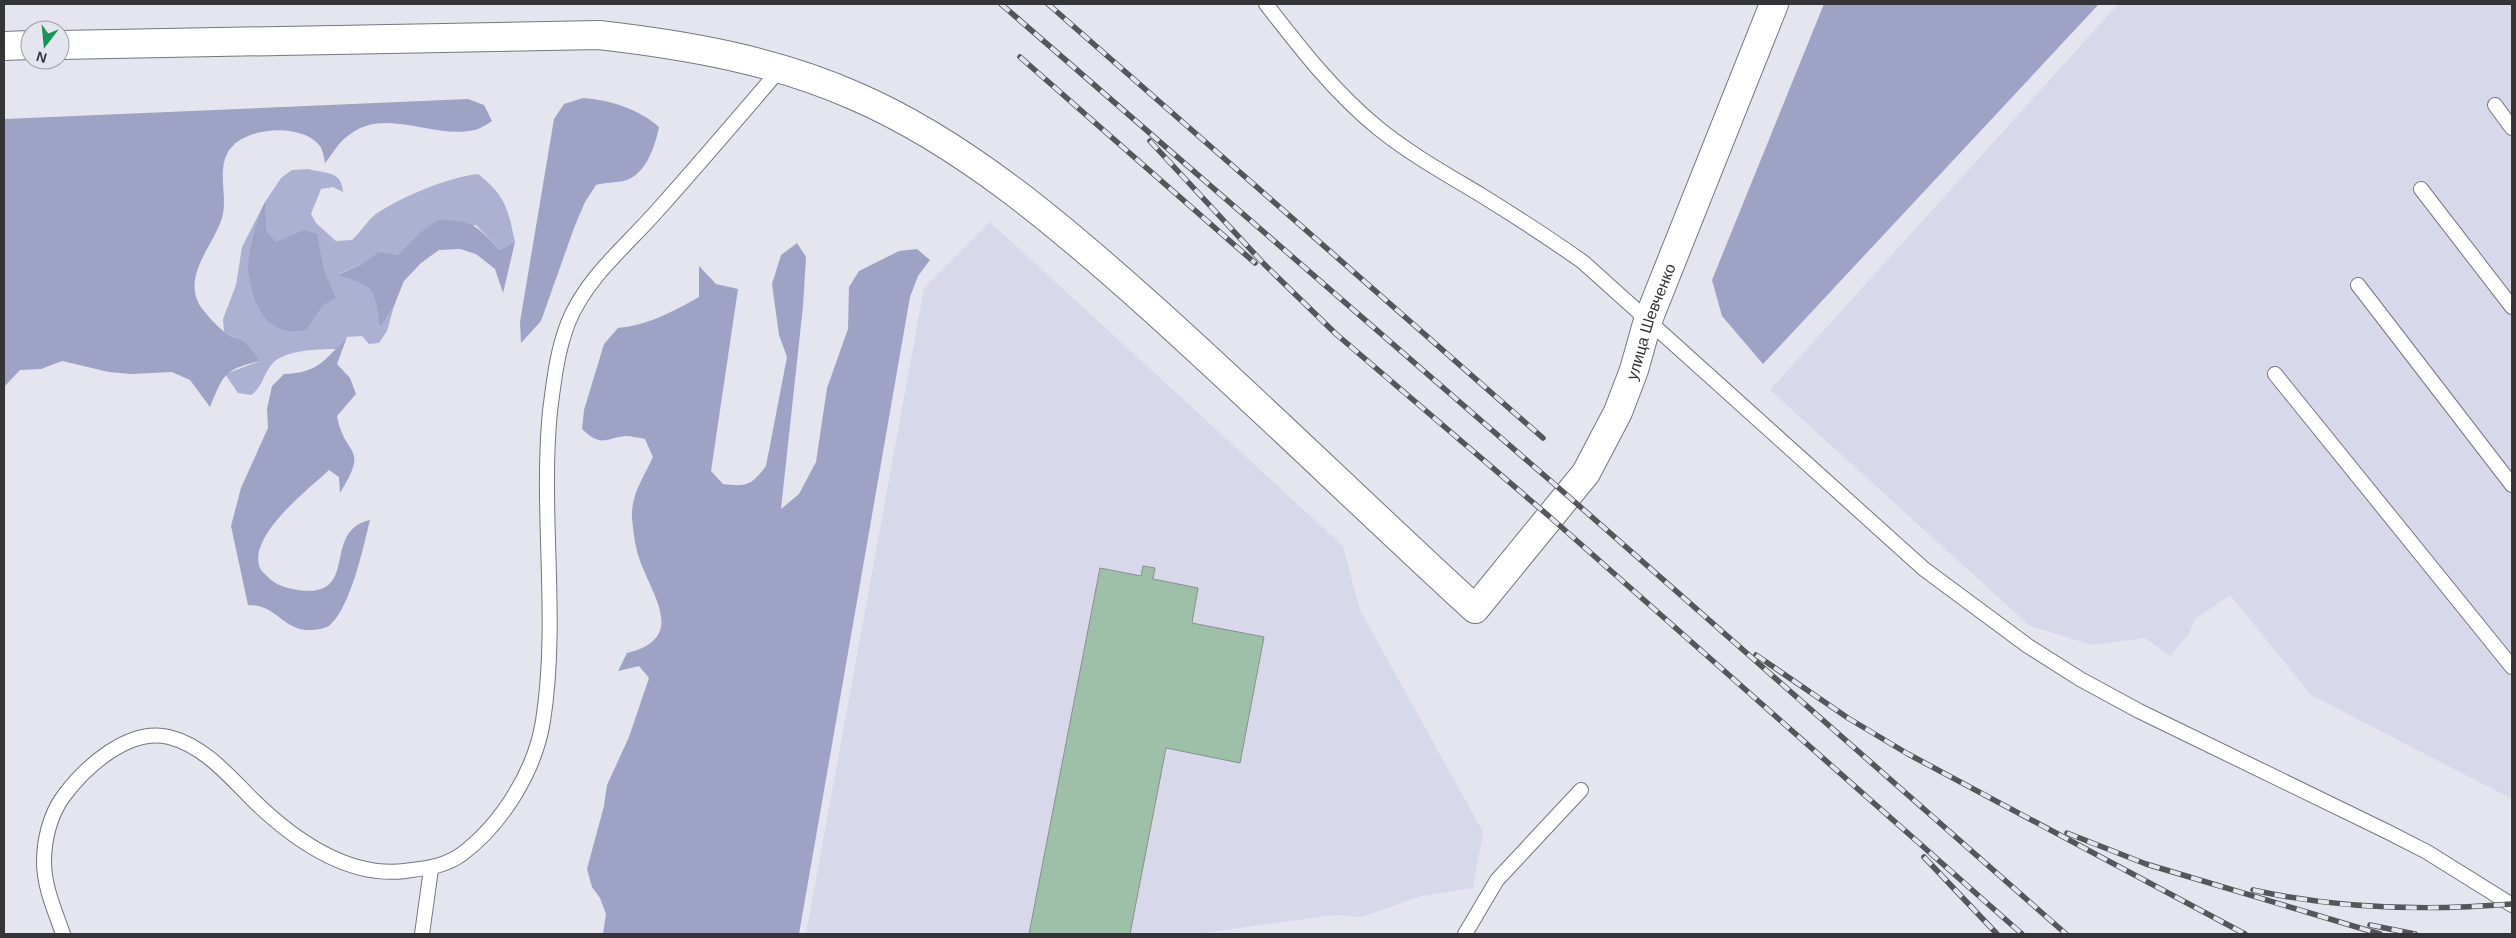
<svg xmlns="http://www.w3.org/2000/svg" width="2516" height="938" font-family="Arial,sans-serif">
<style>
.built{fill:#d7d9ea}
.green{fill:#adb1d1}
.forest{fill:#9ea2c4}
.building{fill:#9fc0a8;stroke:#88908a}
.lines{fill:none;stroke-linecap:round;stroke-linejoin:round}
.service-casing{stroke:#75767f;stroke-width:16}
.minor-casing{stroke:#75767f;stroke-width:30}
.service{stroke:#fff;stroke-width:14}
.minor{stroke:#fff;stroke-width:28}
.rail-casing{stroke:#55555a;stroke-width:5.5}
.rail{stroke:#e4e5ef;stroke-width:4;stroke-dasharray:11;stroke-linecap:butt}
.labels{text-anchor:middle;stroke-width:4;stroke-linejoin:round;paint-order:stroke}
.street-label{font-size:16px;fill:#353539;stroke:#e4e5ef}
</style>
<rect width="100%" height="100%" fill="#e4e5ef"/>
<!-- built -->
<g class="built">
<polygon points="2118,4 2512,4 2512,799 2311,695 2230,595 2194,620 2189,634 2170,656 2145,638 2092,645 2030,626 1770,390"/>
<polygon points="990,222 1343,546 1360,610 1483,832 1473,888 1421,896 1362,917 1334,915 1196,934 806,934 924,288"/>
</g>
<!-- green -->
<path class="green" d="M 308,169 C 325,174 342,170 343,192 L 333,187 L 321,189 L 311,214 L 316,223 L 336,241 L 352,240 C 360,233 367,221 376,214 C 401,197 448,177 478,174 C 506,196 508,209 515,242 L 500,250 L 476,225 L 398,255 L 379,253 L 362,264 L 338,274 L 362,282 L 376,295 L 380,328 L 394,306 L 387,331 L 379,343 L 369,344 L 362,336 L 347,337 L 336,349 C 319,349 284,350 272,364 C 263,374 263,387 251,395 L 238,393 L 225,374 L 260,361 L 243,342 L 224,332 L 223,319 L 236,285 L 242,247 L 265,202 L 281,178 L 292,170 Z"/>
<!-- forest -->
<g class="forest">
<polygon points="1824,4 2099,4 1763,364 1722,316 1712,280"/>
<path d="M 583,98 C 610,100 639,109 659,127 C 655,146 647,172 627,180 C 618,183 605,182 596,185 L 585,202 L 574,228 L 541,321 L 521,343 L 520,322 L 554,119 L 564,104 Z"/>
<path d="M 468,99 L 484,105 L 492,121 C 487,124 480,129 475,130 C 431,140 382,103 344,139 C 337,145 331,156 325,163 C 324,158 323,150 320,146 C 301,121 239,127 227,154 C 217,174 229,200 221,221 C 212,246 185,274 198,302 C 200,308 220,330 226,333 C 231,337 238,338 243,341 C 249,346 255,355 260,361 C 223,370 224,374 210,407 L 190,380 L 172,372 L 131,374 L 109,372 L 62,361 L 41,369 L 20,370 L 4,387 L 4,119 Z"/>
<path d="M 265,202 L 266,231 L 276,242 L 304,230 L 317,234 L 324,271 L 336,298 L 323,305 L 306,330 C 274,337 256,314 251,285 C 250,279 247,272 248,266 C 250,244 256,222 265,202 Z"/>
<path d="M 438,220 C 474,220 476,226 500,250 L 515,242 L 503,293 L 495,269 L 476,254 L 460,249 L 439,250 L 421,263 L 404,281 L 394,306 L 380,328 C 375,288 376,287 337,275 L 362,264 L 379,252 L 398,255 L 421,232 Z"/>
<path d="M 797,243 L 806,257 L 803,306 L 781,509 L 799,494 L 816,462 L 827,388 L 848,329 L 849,287 L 859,271 L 899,251 L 917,249 L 930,260 L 918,276 L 910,297 L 799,934 L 603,934 L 606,914 L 600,898 L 592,887 L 587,869 L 604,806 L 607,785 L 629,737 L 649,678 L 639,666 L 618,671 L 627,653 C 688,638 652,596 639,558 C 635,546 633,530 632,517 C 631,494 644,477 653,457 L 645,439 C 639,438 632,436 625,436 C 604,439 601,447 582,429 L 584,410 L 604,344 L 618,328 C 649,325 672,312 699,297 L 699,266 L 716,284 L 738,289 L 711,471 L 723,484 C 746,487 752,485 766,466 L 787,357 L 779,335 L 772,284 L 781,255 Z"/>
<path d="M 347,337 L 337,364 L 350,378 L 356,394 L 337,416 C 345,459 370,444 340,493 L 339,477 L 329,470 C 309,489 247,536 260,568 C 262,572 267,576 270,579 C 279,588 305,593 317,590 C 353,583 326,530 370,520 C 363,548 351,606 330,625 C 324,630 308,631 300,629 C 279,623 274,605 248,605 L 231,526 L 241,488 L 268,428 L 267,409 L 272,386 L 284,374 C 318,373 325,360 347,337 Z"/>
</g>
<!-- building -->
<polygon class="building" points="1143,566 1155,568 1153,579 1198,588 1192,623 1264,637 1240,763 1166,748 1130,934 1029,934 1100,568 1141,576"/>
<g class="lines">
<defs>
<g id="service">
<path d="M 1266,4 C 1300,48 1335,93 1378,128 C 1410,154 1446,174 1481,195 C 1515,216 1549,238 1583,262 L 1924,569 L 2028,646 L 2080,679 L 2139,711 L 2388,832 L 2427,852 L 2512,905"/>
<polyline points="2495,105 2512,128"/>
<polyline points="2421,189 2512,307"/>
<polyline points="2358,285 2512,485"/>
<polyline points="2275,374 2512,667"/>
<path d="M 63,934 C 55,911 44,887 44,862 C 44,840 50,815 63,797 C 85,767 129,727 169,737 C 204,746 228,775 253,800 C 292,838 347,878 405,871 C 426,868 444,867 462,854 C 502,824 535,771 543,721 C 559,619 540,514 550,411 C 554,380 557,352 568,323 C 586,278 626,246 657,211 C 699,164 740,116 781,68"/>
<polyline points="422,934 431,869"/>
<polyline points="1465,934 1497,880 1581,790"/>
</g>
<g id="minor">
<path id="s1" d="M 60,45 L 599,35 C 686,45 774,60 855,96 C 964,143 1064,229 1152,308 C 1261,406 1366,509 1475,609 L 1586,473 L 1618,412 L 1634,370 L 1648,320 L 1774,4"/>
<polyline points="4,46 30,45"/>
</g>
</defs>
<!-- service casing -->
<use href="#service" class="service-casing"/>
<!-- minor casing -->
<use href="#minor" class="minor-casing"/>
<!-- service -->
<use href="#service" class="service"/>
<!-- minor -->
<use href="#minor" class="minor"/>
<defs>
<g id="rail">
<polyline points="1001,4 1568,496 2066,934"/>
<polyline points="1048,4 1543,438"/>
<polyline points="1020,57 1255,263"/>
<polyline points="1150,141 1264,264 1336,334 1550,517 2022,934"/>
<polyline points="1756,655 1848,718 1908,754 2245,934"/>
<polyline points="2067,833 2146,864 2380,934"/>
<polyline points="1924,857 1997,934"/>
<path d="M 2253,890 C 2338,909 2425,911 2512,904"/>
<polyline points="2370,925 2415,934"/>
</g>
</defs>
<!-- rail casing -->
<use href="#rail" class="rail-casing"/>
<!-- rail -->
<use href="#rail" class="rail"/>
</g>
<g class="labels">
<!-- street labels -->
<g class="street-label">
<text dy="6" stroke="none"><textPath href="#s1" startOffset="1952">улица Шевченко</textPath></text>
</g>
</g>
<!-- border -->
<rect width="2516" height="938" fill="none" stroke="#353539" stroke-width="10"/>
<!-- north arrow -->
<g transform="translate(45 45) rotate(196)"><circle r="24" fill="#e4e5ef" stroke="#9e9fa6"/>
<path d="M0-4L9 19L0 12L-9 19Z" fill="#169655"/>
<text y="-8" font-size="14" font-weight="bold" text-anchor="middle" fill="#353539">N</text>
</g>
</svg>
